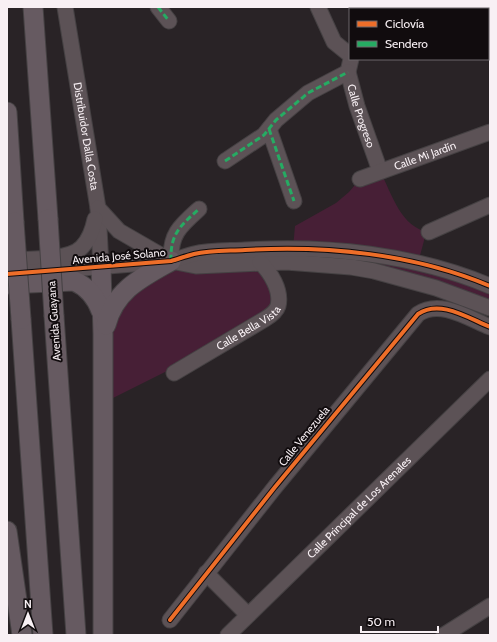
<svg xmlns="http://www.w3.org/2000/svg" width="497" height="642" font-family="Cabin,sans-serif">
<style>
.green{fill:#471f36}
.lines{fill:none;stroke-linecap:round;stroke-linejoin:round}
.minor-casing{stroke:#454143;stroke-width:17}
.major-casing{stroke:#454143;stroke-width:21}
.minor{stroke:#5c5256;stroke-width:15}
.major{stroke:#665a61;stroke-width:19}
.major-bridge-casing{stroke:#454143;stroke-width:21;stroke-linecap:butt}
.major-bridge{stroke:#665a61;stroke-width:19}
.quiet{stroke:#26ab63;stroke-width:3;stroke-dasharray:6 3;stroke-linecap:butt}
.cycleway-casing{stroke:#110c0e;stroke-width:6}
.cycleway{stroke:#ee6e29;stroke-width:4}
.labels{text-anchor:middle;stroke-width:4;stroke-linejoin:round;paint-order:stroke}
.street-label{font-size:11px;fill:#f8f0f4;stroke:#110c0e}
</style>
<rect width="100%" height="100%" fill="#292326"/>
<!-- green -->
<path class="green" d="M 380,171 C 392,194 401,228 429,232 L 425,237 L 418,263 L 490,286 L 490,308 L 408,280 L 260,262 L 278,305 L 171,369 L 103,403 L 108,317 L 171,261 L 293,248 L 295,226 L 336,203 L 349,192 L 360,179 Z"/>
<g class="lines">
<defs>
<g id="minor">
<path id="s1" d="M 65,7 L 98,208 L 101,267"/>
<polyline points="158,7 169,21"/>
<polyline points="318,7 334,42 350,55"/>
<polyline points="410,9 414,7"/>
<path id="s2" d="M 351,59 L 348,72 L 357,106 L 380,171"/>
<polyline points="269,129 294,201"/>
<polyline points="225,161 264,135 276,120 308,93 348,72"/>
<path id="s3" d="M 360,179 L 490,132"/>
<polyline points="98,208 119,231 171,261 196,266 286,262 351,267 374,271 436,288 490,308"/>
<polyline points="429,232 490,205"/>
<path d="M 7,260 C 26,259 69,261 82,247 C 89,240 93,229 95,219"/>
<path d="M 171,261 C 170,234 180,226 199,209"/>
<path d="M 7,274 L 171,261 C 178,259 186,256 194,254 C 210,250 229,251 245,250 C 327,245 414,254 490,286"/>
<path id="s4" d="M 174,373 L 265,319 C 270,316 276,312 278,306 C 282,290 270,272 260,262"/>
<polyline points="206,573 248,615"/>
<path d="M 170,620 L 275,487 L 418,314 C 440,299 468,318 490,327"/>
<path id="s5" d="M 228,635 L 490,379"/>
<polyline points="444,635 490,606"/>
</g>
<g id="major">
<polyline points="33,7 48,219"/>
<polyline points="7,112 14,222"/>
<polyline points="101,267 103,334 103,635"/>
<path d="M 7,284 L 74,281 C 88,287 96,297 101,311"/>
<polyline points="54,316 76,635"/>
<polyline points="21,319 43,635"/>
<path d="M 106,325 C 115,290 141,278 171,261"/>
<polyline points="7,531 22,635"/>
</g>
</defs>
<!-- minor casing -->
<use href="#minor" class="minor-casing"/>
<!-- major casing -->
<use href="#major" class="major-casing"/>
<!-- minor -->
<use href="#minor" class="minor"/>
<!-- major -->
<use href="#major" class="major"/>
<defs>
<g id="major-bridge">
<polyline points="48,219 54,316"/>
<polyline points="14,222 21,319"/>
</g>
</defs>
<!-- major-bridge casing -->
<use href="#major-bridge" class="major-bridge-casing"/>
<!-- major-bridge -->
<use href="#major-bridge" class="major-bridge"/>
<!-- quiet -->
<g class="quiet">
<polyline points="158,7 169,21"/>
<polyline points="269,129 294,201"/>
<polyline points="225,161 264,135 276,120 308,93 348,72"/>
<path d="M 171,261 C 170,234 180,226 199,209"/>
</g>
<defs>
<g id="cycleway">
<path d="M 7,274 L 171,261 C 178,259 186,256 194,254 C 210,250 229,251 245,250 C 327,245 414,254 490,286"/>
<path d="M 170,620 L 275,487 L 418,314 C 440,299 468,318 490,327"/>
</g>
</defs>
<!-- cycleway casing -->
<use href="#cycleway" class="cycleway-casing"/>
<!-- cycleway -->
<use href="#cycleway" class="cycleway"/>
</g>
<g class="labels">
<!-- street labels -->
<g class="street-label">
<text dy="4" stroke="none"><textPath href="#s2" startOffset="59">Calle Progreso</textPath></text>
<text dy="4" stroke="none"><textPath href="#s1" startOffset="131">Distribuidor Dalla Costa</textPath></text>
<text dy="4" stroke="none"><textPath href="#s3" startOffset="69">Calle Mi Jardín</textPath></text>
<text transform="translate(119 256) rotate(-5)" y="4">Avenida José Solano</text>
<text transform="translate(54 321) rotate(-94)" y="4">Avenida Guayana</text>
<text dy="4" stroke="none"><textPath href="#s4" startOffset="87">Calle Bella Vista</textPath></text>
<text transform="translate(304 436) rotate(-51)" y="4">Calle Venezuela</text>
<text dy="4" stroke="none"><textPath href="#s5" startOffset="183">Calle Principal de Los Arenales</textPath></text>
</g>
</g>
<!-- border -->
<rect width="497" height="642" fill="none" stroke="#f8f0f4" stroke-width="16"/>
<!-- legend -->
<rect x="349" y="8" width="140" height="52" fill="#110c0e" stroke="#6d676a"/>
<rect x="357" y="21" width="20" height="6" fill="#ee6e29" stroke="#6d676a"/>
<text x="385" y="28" font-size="12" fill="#f8f0f4">Ciclovía</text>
<rect x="357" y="41" width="20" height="6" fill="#26ab63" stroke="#6d676a"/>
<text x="385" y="48" font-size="12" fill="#f8f0f4">Sendero</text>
<!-- north arrow -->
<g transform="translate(28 614)" stroke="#110c0e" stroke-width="3" paint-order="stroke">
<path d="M0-3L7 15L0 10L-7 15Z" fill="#f8f0f4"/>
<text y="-6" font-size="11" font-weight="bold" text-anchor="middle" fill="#f8f0f4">N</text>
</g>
<!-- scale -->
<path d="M361 626v6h77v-6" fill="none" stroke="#f8f0f4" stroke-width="2"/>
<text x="367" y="626" font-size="12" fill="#f8f0f4" stroke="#110c0e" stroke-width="3" paint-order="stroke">50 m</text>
</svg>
